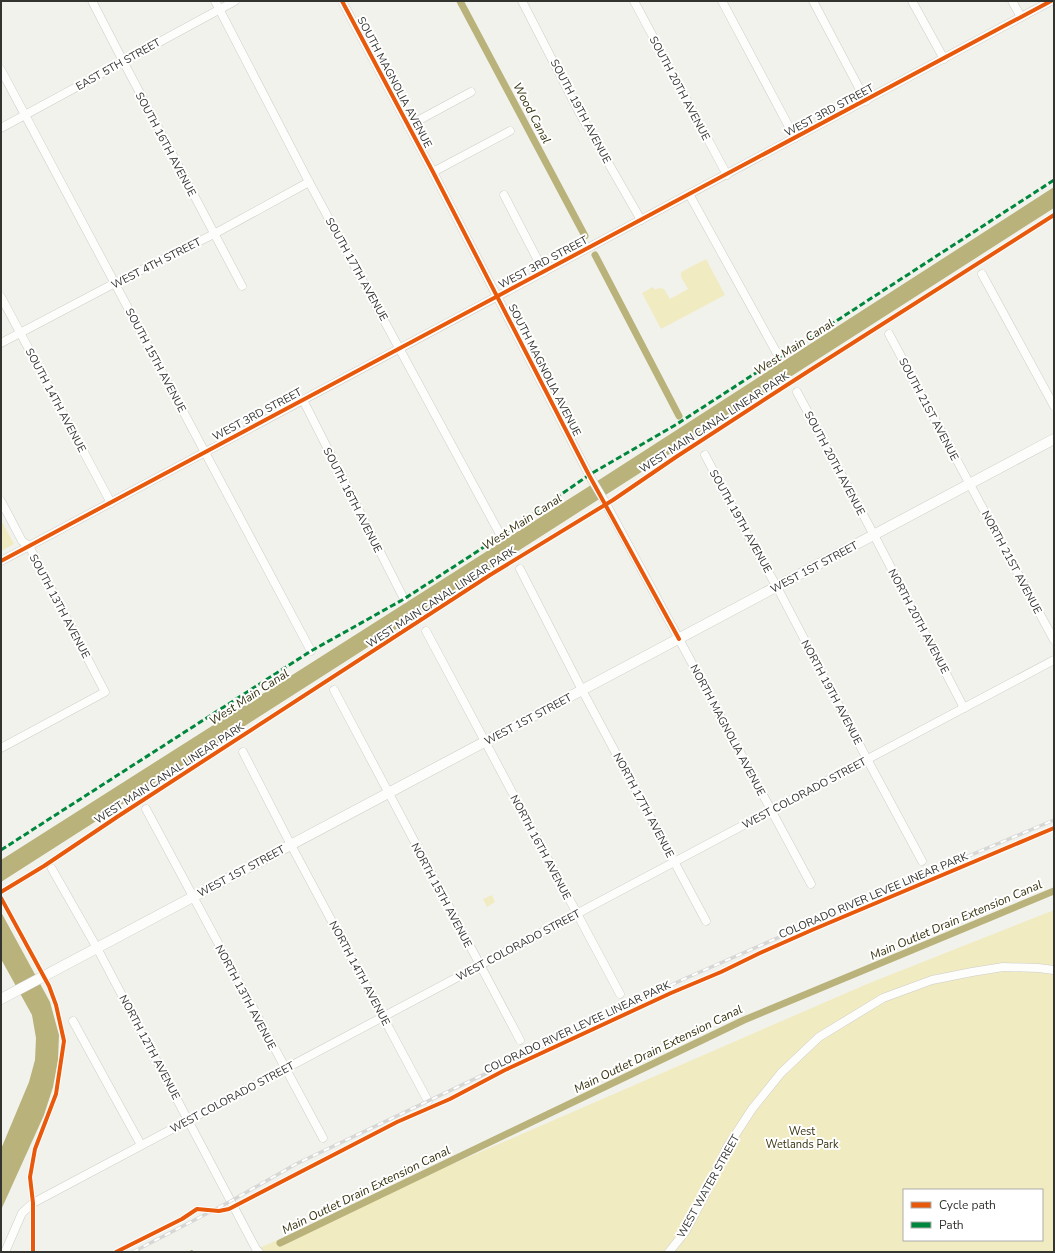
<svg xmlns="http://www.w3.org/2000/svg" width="1055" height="1253" font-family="'Nunito Sans',sans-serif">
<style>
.green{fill:#f1ebc1;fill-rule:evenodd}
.water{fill:#b9b27a}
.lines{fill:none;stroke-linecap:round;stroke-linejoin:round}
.stream{stroke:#b9b27a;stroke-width:2}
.canal{stroke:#b9b27a;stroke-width:7}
.minor-casing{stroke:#cdcdc9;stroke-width:9}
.major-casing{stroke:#cdcdc9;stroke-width:11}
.minor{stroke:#fdfdfc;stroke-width:8}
.major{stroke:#fdfdfc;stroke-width:10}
.rail-casing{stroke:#d7d7d6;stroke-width:3.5}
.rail{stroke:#fff;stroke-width:2;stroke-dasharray:6;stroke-linecap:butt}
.quiet{stroke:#00873e;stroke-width:3;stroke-dasharray:6 3;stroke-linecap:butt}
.cycleway-casing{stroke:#fff;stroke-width:6}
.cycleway{stroke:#e8590c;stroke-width:4}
.labels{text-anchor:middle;stroke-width:4;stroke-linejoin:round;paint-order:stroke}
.street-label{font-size:11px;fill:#333330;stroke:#fff}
.park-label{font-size:11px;fill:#3a3512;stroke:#fff}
.water-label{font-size:12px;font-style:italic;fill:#35310e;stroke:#fff}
</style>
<rect width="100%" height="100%" fill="#f2f2ed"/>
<!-- green -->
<g class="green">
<polygon points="706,259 725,295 661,329 642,293 653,287 655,290 659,288 664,289 670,299 688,289 681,277 681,272"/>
<polygon points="1,520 14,544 1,551"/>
<polygon points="492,895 495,902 487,907 483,899"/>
<path d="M 1054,910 L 1054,1252 L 250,1252 L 867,984 ZM 904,1190 L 1042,1190 L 1042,1240 L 904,1240 Z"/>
</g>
<!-- water -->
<g class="water">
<polygon points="1054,187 1054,208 1,882 1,860 602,478"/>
<polygon points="1,912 50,1002 59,1035 58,1060 53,1087 44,1115 1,1210 1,1149 29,1082 35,1060 36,1038 32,1015 1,959"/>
</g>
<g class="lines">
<!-- stream -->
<polyline class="stream" points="190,1252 192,1251"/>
<!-- canal -->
<g class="canal">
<polyline points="460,1 585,236"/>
<polyline points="595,255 679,416"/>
<polyline points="280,1243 744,1020 1054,891"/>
</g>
<defs>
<g id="minor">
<polyline points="92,1 123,61 242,286"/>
<polyline points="215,1 309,182 501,536"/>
<polyline points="342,1 433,172 589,475 604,500 811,884"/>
<polyline points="522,1 579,112 641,220"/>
<polyline points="634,1 727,175"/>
<polyline points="722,1 795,138"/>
<polyline points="813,1 866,101"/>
<polyline points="912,1 944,59"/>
<polyline points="1012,1 1021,17"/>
<polyline points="1,70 311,651"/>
<polyline points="408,126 471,92"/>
<polyline points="1,128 235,1"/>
<polyline points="433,172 510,131"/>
<polyline points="689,194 779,357"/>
<polyline points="504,195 544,272"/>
<polyline points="982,274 1054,406"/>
<polyline points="1,297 111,503"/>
<path d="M 889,334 C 943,436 999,538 1054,640"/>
<polyline points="1,343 115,283 214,234 309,182"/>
<polyline points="797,392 874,535 964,708"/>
<polyline points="303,400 404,599"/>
<polyline points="705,455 750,540 777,587 867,759 922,861"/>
<polyline points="1,501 22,541 29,546 105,692 1,748"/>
<polyline points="1,561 1051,1"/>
<polyline points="520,569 582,690 706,921"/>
<polyline points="426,631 620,994"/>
<polyline points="334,690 520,1040"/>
<polyline points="243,752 291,845 428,1101"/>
<polyline points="146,809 323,1138"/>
<polyline points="52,869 97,948 256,1249 259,1252"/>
<polyline points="73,1021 141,1145"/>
<polyline points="5,1252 22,1213 33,1203 1054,660"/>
<polyline points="669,1252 685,1232 707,1191 726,1149 752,1109 781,1073 819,1037 883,998 932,980 972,972 1003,967 1038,968 1054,970"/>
</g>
<polyline id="major" points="1,999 1054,439"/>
</defs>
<!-- minor casing -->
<use href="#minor" class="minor-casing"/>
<!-- major casing -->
<use href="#major" class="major-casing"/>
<!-- minor -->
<use href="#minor" class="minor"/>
<!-- major -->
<use href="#major" class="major"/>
<defs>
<polyline id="rail" points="133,1252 231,1201 296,1164 684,979 848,907 1054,820"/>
</defs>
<!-- rail casing -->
<use href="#rail" class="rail-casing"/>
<!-- rail -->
<use href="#rail" class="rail"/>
<!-- quiet -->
<polyline class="quiet" points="1,850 311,651 404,599 501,536 589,475 677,424 1054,180"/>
<defs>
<g id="cycleway">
<polyline points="342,1 433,172 589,475 679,639"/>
<polyline points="1,561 1051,1"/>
<polyline points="1,892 44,866 117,817 490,575 613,500 676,457 804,374 1054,215"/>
<polyline points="1,898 49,986 56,1005 64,1041 56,1094 35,1149 30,1177 33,1203 33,1252"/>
<polyline points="116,1252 182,1219 197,1209 219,1211 229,1209 397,1122 450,1099 505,1070 671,993 721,972 760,953 812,930 1054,828"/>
</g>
</defs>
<!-- cycleway casing -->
<use href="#cycleway" class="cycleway-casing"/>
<!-- cycleway -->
<use href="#cycleway" class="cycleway"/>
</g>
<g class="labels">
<!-- street labels -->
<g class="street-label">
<text transform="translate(118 64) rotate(-29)" y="4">EAST 5TH STREET</text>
<text transform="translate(395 82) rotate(62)" y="4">SOUTH MAGNOLIA AVENUE</text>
<text transform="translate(680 88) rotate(62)" y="4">SOUTH 20TH AVENUE</text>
<text transform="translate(829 110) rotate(-28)" y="4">WEST 3RD STREET</text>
<text transform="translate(581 111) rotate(62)" y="4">SOUTH 19TH AVENUE</text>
<text transform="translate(166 144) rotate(62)" y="4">SOUTH 16TH AVENUE</text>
<text transform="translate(543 262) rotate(-28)" y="4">WEST 3RD STREET</text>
<text transform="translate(156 263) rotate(-27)" y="4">WEST 4TH STREET</text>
<text transform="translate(357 269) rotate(61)" y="4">SOUTH 17TH AVENUE</text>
<text transform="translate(156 360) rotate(62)" y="4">SOUTH 15TH AVENUE</text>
<text transform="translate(545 370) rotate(63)" y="4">SOUTH MAGNOLIA AVENUE</text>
<text transform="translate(56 400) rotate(62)" y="4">SOUTH 14TH AVENUE</text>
<text transform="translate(929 409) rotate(62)" y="4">SOUTH 21ST AVENUE</text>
<text transform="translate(257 414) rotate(-28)" y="4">WEST 3RD STREET</text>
<text transform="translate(714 422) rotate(-33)" y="4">WEST MAIN CANAL LINEAR PARK</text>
<text transform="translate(835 463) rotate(62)" y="4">SOUTH 20TH AVENUE</text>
<text transform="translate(353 500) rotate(63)" y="4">SOUTH 16TH AVENUE</text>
<text transform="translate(741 521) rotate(61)" y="4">SOUTH 19TH AVENUE</text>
<text transform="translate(1012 562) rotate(62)" y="4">NORTH 21ST AVENUE</text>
<text transform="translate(814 567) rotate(-28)" y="4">WEST 1ST STREET</text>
<text transform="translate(441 597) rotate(-33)" y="4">WEST MAIN CANAL LINEAR PARK</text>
<text transform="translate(60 606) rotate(62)" y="4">SOUTH 13TH AVENUE</text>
<text transform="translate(919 621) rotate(62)" y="4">NORTH 20TH AVENUE</text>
<text transform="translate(832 692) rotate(62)" y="4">NORTH 19TH AVENUE</text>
<text transform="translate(528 719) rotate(-28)" y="4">WEST 1ST STREET</text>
<text transform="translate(728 730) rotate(62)" y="4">NORTH MAGNOLIA AVENUE</text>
<text transform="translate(169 773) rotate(-33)" y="4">WEST MAIN CANAL LINEAR PARK</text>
<text transform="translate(804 793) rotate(-28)" y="4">WEST COLORADO STREET</text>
<text transform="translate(644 805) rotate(62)" y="4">NORTH 17TH AVENUE</text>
<text transform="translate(541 847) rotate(62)" y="4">NORTH 16TH AVENUE</text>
<text transform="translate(241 871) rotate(-28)" y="4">WEST 1ST STREET</text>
<text transform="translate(442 895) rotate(62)" y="4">NORTH 15TH AVENUE</text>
<text transform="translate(873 895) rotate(-23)" y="4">COLORADO RIVER LEVEE LINEAR PARK</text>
<text transform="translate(518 945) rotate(-28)" y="4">WEST COLORADO STREET</text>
<text transform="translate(360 973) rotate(62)" y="4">NORTH 14TH AVENUE</text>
<text transform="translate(246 997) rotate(62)" y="4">NORTH 13TH AVENUE</text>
<text transform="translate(577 1027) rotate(-25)" y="4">COLORADO RIVER LEVEE LINEAR PARK</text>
<text transform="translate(150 1047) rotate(62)" y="4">NORTH 12TH AVENUE</text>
<text transform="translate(232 1097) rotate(-28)" y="4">WEST COLORADO STREET</text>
<text transform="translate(708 1186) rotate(-61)" y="4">WEST WATER STREET</text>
</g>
<!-- park labels -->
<g class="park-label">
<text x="802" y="1135">West<tspan x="802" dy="13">Wetlands Park</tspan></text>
</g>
<!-- water labels -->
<g class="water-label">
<text transform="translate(532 113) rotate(62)" y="4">Wood Canal</text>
<text transform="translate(794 347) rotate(-33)" y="4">West Main Canal</text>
<text transform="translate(522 522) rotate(-33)" y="4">West Main Canal</text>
<text transform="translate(249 697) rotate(-33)" y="4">West Main Canal</text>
<text transform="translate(956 920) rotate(-23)" y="4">Main Outlet Drain Extension Canal</text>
<text transform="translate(658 1049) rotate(-26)" y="4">Main Outlet Drain Extension Canal</text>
<text transform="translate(366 1190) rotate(-26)" y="4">Main Outlet Drain Extension Canal</text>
</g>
</g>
<!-- border -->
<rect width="1055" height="1253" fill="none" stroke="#333330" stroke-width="4"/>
<!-- legend -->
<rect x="903" y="1189" width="140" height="52" fill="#ffffff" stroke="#adadac"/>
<rect x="911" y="1202" width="20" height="6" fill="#e8590c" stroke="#adadac"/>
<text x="939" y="1209" font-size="12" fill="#333330">Cycle path</text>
<rect x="911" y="1222" width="20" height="6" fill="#00873e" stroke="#adadac"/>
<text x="939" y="1229" font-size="12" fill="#333330">Path</text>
</svg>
